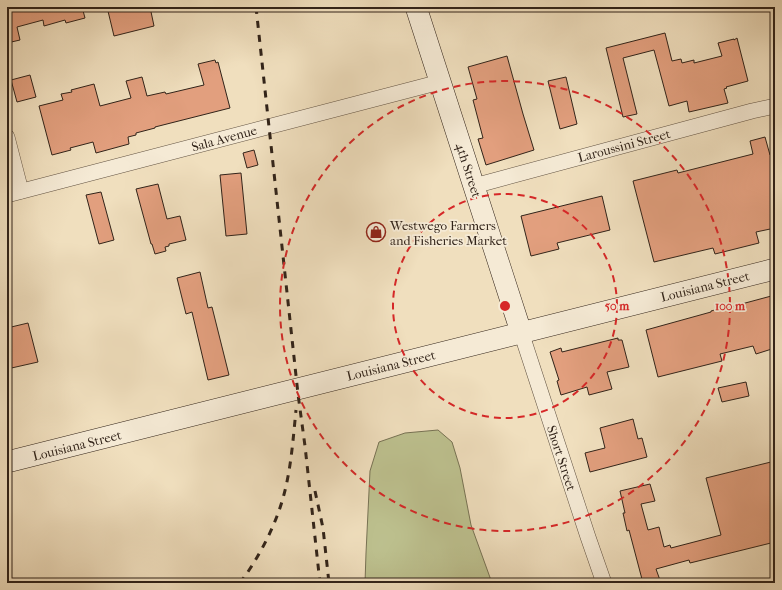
<svg xmlns="http://www.w3.org/2000/svg" width="782" height="590" font-family="'IM FELL French Canon',serif">
<style>
.green{fill:#bdc18f;stroke:#777254}
.building{fill:#e29f7e;stroke:#312319}
.lines{fill:none;stroke-linecap:round;stroke-linejoin:round}
.street-casing{stroke:#615242;stroke-width:16}
.secondary-casing{stroke:#312319;stroke-width:22}
.street{stroke:#f5ead5;stroke-width:15}
.secondary{stroke:#f5ead5;stroke-width:21}
.rail{stroke:#312319;stroke-width:3;stroke-dasharray:7 7;stroke-linecap:butt}
.ring{fill:none;stroke:#d62828;stroke-width:2;stroke-dasharray:7 5}
.labels{text-anchor:middle;stroke-width:3.5;stroke-linejoin:round;paint-order:stroke}
.street-label{font-size:13px;fill:#312319;stroke:#f5ead5}
.poi-label{font-size:13px;fill:#312319;stroke:#f5ead5;text-anchor:start}
.centre{fill:#d62828;stroke:#f5ead5;stroke-width:2}
.ring-label{font-size:12px;text-anchor:middle;font-weight:bold;fill:#d62828;stroke:#f5ead5;stroke-width:3.5;stroke-linejoin:round;paint-order:stroke}
</style>
<rect width="100%" height="100%" fill="#f0dfbe"/>
<filter id="stains"><feTurbulence type="fractalNoise" baseFrequency=".005" numOctaves="4"/><feColorMatrix values="0 0 0 0 .2 0 0 0 0 .09 0 0 0 0 .02 0 0 0 .5 -.17"/></filter>
<radialGradient id="worn" r=".72"><stop offset=".6" stop-color="#630" stop-opacity="0"/><stop offset="1" stop-color="#630" stop-opacity=".3"/></radialGradient>
<!-- green -->
<polygon class="green" points="438,430 452,442 460,468 471,525 492,583 365,583 366,553 370,471 379,442 405,433"/>
<!-- building -->
<g class="building">
<polygon points="7,7 82,7 85,18 66,23 65,20 44,26 43,20 17,27 20,40 7,43"/>
<polygon points="107,7 150,7 154,26 114,36"/>
<polygon points="665,33 672,61 681,59 682,63 694,60 694,63 722,56 718,43 734,39 734,40 737,38 748,81 726,87 727,88 724,89 728,103 689,112 687,101 669,106 654,50 623,58 637,114 623,117 606,48"/>
<polygon points="507,56 523,114 534,150 486,165 478,139 483,138 473,100 477,99 468,67"/>
<polygon points="215,60 216,63 218,62 230,108 155,127 155,128 136,133 136,135 128,137 129,144 96,153 93,142 70,148 71,150 52,155 39,106 63,100 61,94 72,92 71,90 94,84 100,106 131,98 126,81 142,77 147,96 165,92 166,94 204,85 198,64"/>
<polygon points="30,75 36,97 17,102 11,80"/>
<polygon points="566,77 577,124 560,129 548,81"/>
<polygon points="765,137 770,155 775,154 775,228 756,232 759,243 715,254 713,248 654,262 633,181 677,170 678,173 753,154 750,141"/>
<polygon points="254,150 258,165 247,168 243,153"/>
<polygon points="241,173 247,234 226,236 220,175"/>
<polygon points="158,184 167,219 180,216 186,240 169,244 169,246 165,247 166,251 155,254 152,244 151,244 136,189"/>
<polygon points="101,192 114,240 99,244 86,195"/>
<polygon points="602,196 610,230 557,243 559,249 531,256 521,216"/>
<polygon points="200,272 208,308 212,307 229,375 208,380 192,312 186,314 177,278"/>
<polygon points="775,295 775,348 756,354 753,346 720,354 722,361 658,377 646,330 711,312 711,311 722,308 723,309"/>
<polygon points="28,323 38,362 7,369 7,328"/>
<polygon points="618,338 618,340 622,340 629,367 607,372 612,389 589,395 587,387 561,395 557,381 559,380 550,352 561,348 562,352"/>
<polygon points="746,382 749,396 722,402 718,388"/>
<polygon points="633,419 638,439 642,438 647,457 590,472 585,453 605,448 600,428"/>
<polygon points="775,461 775,542 690,563 689,560 656,569 661,583 643,583 629,530 627,531 623,513 625,513 620,491 650,484 655,501 641,504 648,530 659,527 664,547 670,545 671,548 721,535 706,478"/>
</g>
<g class="lines">
<defs>
<g id="street">
<polyline points="7,137 21,191"/>
<polyline points="474,186 752,111 775,106"/>
<polyline points="7,195 440,82"/>
<polyline points="521,332 588,537 604,583"/>
</g>
<g id="secondary">
<polyline points="416,7 521,332"/>
<polyline points="7,462 775,269"/>
</g>
</defs>
<!-- street casing -->
<use href="#street" class="street-casing"/>
<!-- secondary casing -->
<use href="#secondary" class="secondary-casing"/>
<!-- street -->
<use href="#street" class="street"/>
<!-- secondary -->
<use href="#secondary" class="secondary"/>
<!-- rail -->
<g class="rail">
<polyline points="256,7 298,394 305,446 320,583"/>
<polyline points="315,491 323,528 329,583"/>
<path d="M 240,583 C 258,559 275,527 283,498 C 291,470 293,440 296,410"/>
</g>
</g>
<!-- distance rings -->
<g class="ring">
<circle cx="505" cy="306" r="112"/>
<circle cx="505" cy="306" r="225"/>
</g>
<!-- icons -->
<defs>
<symbol id="shop-ring" viewBox="-11 -11 22 22"><circle r="9.5" fill="#f5ead5" stroke="#8f2418" stroke-width="1.5"/><path d="M-5-2.5h2.3a2.7 3.5 0 0 1 5.4 0H5L5.5 6h-11ZM-1.5-2.5h3a1.5 2.3 0 0 0-3 0Z" fill="#8f2418"/></symbol>
</defs>
<g fill-rule="evenodd">
<use href="#shop-ring" x="365" y="221" width="22" height="22"/>
</g>
<g class="labels">
<!-- street labels -->
<g class="street-label">
<text transform="translate(224 138) rotate(-15)" y="5">Sala Avenue</text>
<text transform="translate(624 145) rotate(-15)" y="5">Laroussini Street</text>
<text transform="translate(469 170) rotate(72)" y="5">4th Street</text>
<text transform="translate(705 286) rotate(-14)" y="5">Louisiana Street</text>
<text transform="translate(391 365) rotate(-14)" y="5">Louisiana Street</text>
<text transform="translate(77 445) rotate(-14)" y="5">Louisiana Street</text>
<text transform="translate(562 458) rotate(72)" y="5">Short Street</text>
</g>
<!-- poi labels -->
<g class="poi-label">
<text x="390" y="230">Westwego Farmers<tspan x="390" dy="15">and Fisheries Market</tspan></text>
</g>
</g>
<circle cx="505" cy="306" r="6" class="centre"/>
<g class="ring-label">
<text x="617" y="310">50 m</text>
<text x="730" y="310">100 m</text>
</g>
<!-- margin -->
<rect width="782" height="590" fill="none" stroke="#f0dfbe" stroke-width="24"/>
<rect x="8" y="8" width="766" height="574" fill="none" stroke="#312319" stroke-width="2"/>
<rect x="12" y="12" width="758" height="566" fill="none" stroke="#312319"/>
<rect width="100%" height="100%" filter="url(#stains)"/>
<rect width="100%" height="100%" fill="url(#worn)"/>
</svg>
